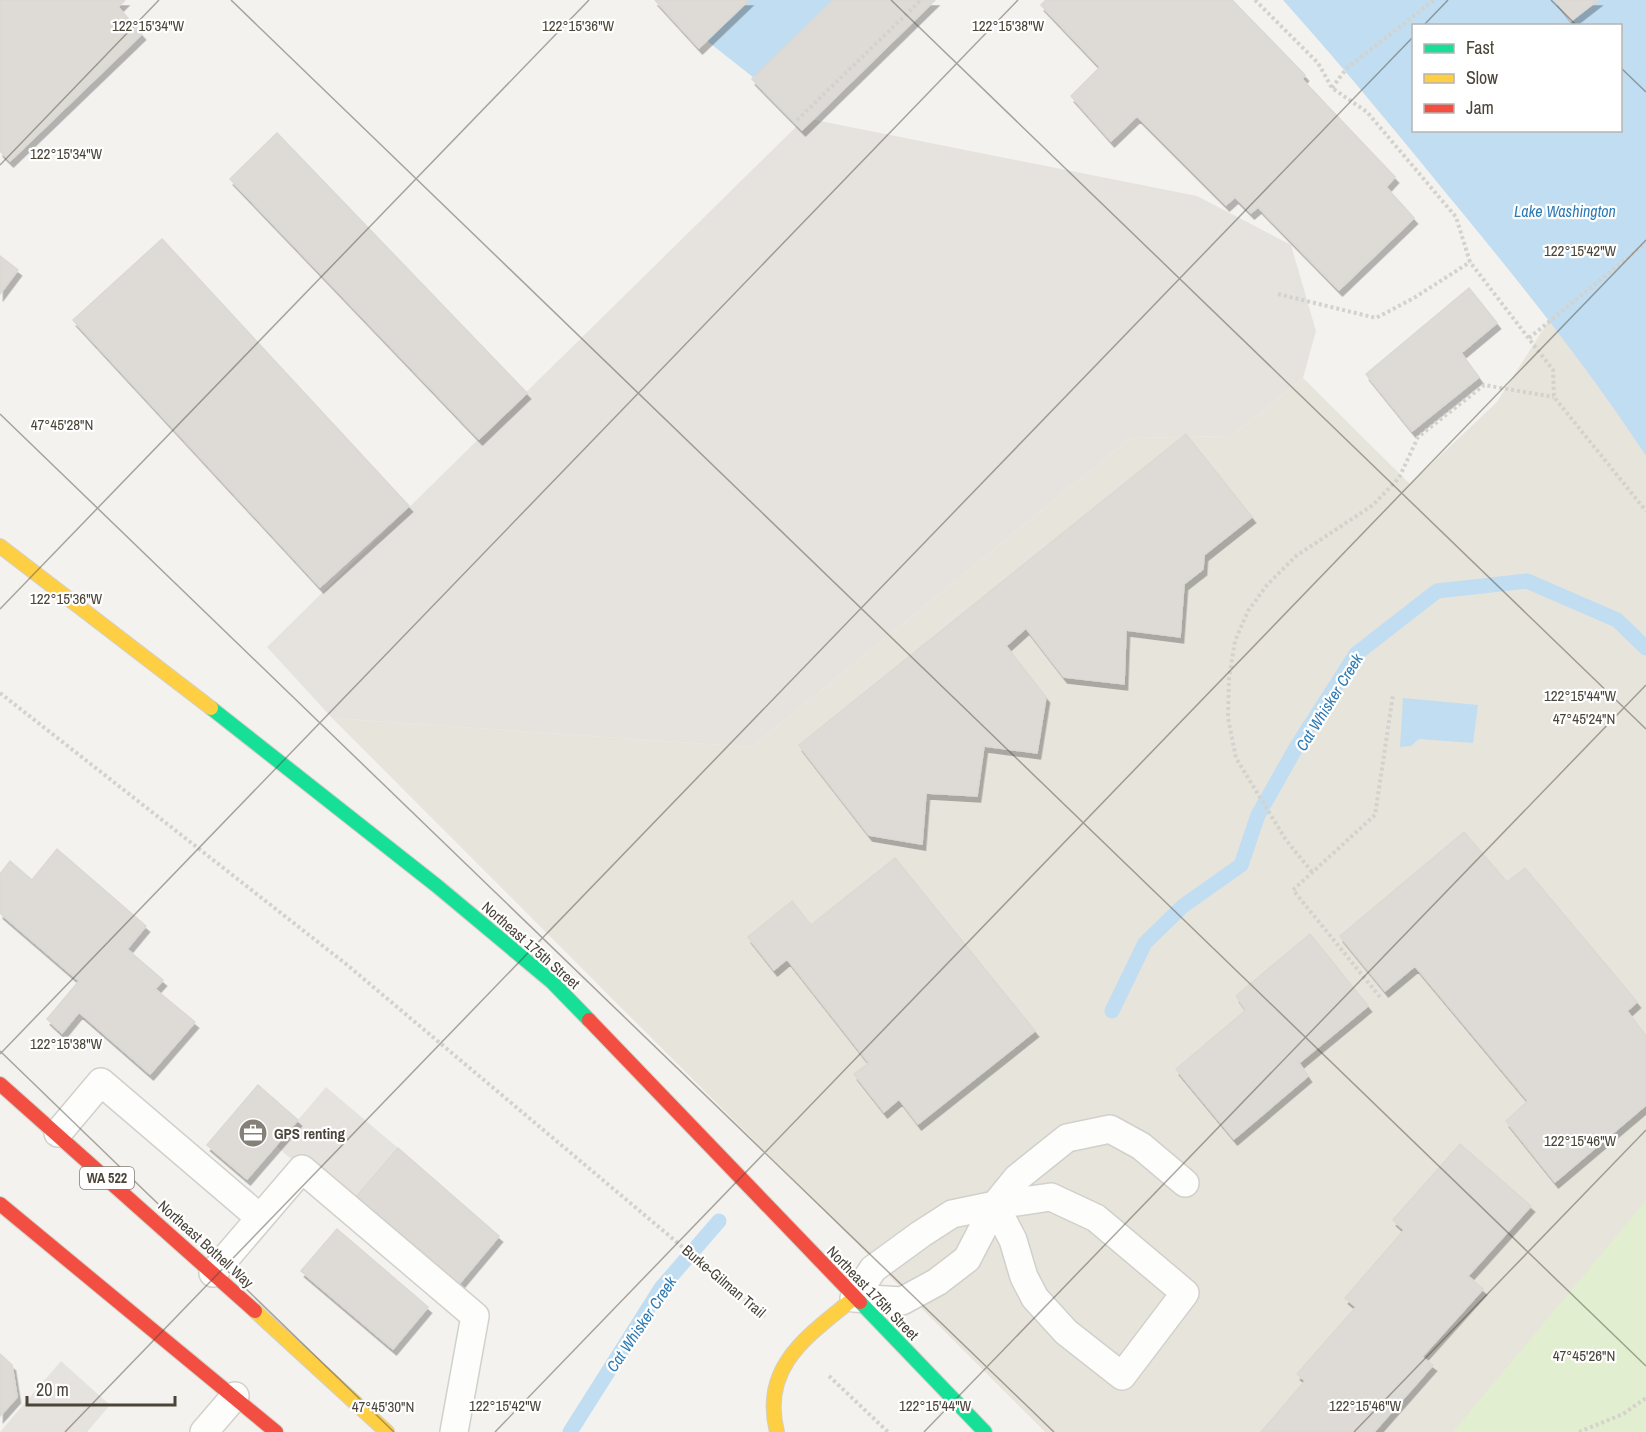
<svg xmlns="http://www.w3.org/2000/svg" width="1646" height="1432" font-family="'Archivo Narrow',sans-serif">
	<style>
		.residential { fill: #e7e4dc }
		.green { fill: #e1eecf }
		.parking { fill: #e6e3df }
		.water { fill: #c0ddf1; fill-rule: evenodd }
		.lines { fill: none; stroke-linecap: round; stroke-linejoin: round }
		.stream { stroke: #c0ddf1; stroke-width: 15 }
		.building { fill: #dedbd6; stroke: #dcd9d4; stroke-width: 1.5; filter: url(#shadow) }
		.lane-casing { stroke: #d2d0cb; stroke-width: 30 }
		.fast-casing { stroke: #d3cfc5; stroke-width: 16 }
		.slow-casing { stroke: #d3cfc5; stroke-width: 16 }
		.jam-casing { stroke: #d3cfc5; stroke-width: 16 }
		.path { stroke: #d3d2cc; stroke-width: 4; stroke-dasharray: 3 3; stroke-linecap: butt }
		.lane { stroke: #fdfdfc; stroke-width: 27 }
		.fast { stroke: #16e098; stroke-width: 14 }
		.slow { stroke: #ffcf43; stroke-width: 14 }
		.jam { stroke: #f24e42; stroke-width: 14 }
		.ticks { fill: none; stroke: #4b4439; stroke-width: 1.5; stroke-opacity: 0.45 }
		.labels { text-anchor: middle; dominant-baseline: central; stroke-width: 4.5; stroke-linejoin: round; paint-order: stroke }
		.shield { fill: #fff; stroke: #817c74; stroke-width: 1.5 }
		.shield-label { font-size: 14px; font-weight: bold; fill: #4b4439 }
		.street-label { font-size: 15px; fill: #4b4439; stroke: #fff }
		.poi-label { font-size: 15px; font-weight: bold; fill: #4b4439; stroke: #fff; text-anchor: start }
		.water-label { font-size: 16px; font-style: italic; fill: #2e7ab2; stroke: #fff }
		.ticks-label { font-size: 15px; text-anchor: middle; fill: #4b4439; stroke: #fff; stroke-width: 4.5; stroke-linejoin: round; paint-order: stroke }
	</style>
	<defs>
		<filter id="shadow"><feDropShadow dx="3.5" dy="6" stdDeviation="0" flood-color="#0004"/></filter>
	</defs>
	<rect width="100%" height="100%" fill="#f4f2ee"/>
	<path class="residential" d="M1549,320L1607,396L1646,456V1202L1454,1432H1045L332,718L752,747L1130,438L1231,436L1303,378L1410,484L1497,402Z"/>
	<path class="green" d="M1646,1200V1432H1453L1634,1215Z"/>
	<path class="parking" d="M805,118L1197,196L1291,245L1316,331L1303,378L1231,436L1130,438L752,747L332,718L267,647Z
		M326,1087L398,1148L348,1207L276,1146Z
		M61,1361L110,1405L87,1432H0Z"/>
	<path class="water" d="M655,0H928L805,118Z
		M1283,0H1646V456C1591,372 1529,294 1465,216C1405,143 1346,70 1283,0ZM1414,26H1620V130H1414Z
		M1403,698L1478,705L1473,743L1419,739L1411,746L1400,747Z"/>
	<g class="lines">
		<path class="stream" d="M1112,1011L1145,943L1183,906L1241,865L1258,815L1297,746L1356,654L1437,591L1527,581L1617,620L1646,648
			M570,1432L661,1288L719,1221"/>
	</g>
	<path class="building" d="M0,0H125L118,7L142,34L10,161L0,151Z
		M655,0H749L699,48Z
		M833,0H935L802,130L752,79Z
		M1046,0H1232L1305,75L1302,79L1395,177L1386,187L1414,218L1339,290L1258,207L1251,213L1235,197L1226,205L1137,116L1111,141L1071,96L1100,67L1041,5Z
		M1555,0H1598L1571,21Z
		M277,133L527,393L479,439L230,179Z
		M162,239L409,506L320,587L73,320Z
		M0,256L18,270L0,294Z
		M1469,288L1497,323L1461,353L1479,377L1412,431L1366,374Z
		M1186,434L1252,517L1204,555L1203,569L1184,584L1180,637L1126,630L1124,684L1064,677L1026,628L1006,646L1046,697L1037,753L984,746L977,796L926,793L922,844L869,835L799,745Z
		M1464,832L1507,882L1525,868L1637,1002L1627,1011L1646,1036V1105L1555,1182L1506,1121L1528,1101L1415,966L1385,991L1340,936Z
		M57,849L146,926L127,949L163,980L155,989L195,1022L150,1074L79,1012L62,1033L47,1019L79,981L0,913V874L10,861L32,880Z
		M895,858L1035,1031L918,1124L899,1099L884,1112L854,1074L869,1063L787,959L774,970L748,937L792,901L811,925Z
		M1310,934L1368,1006L1299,1063L1308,1076L1234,1139L1176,1069L1246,1010L1236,996Z
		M258,1085L298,1120L247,1179L207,1145Z
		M1460,1144L1531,1206L1468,1276L1483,1289L1422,1357L1433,1365L1374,1432H1261L1305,1381L1297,1374L1356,1307L1345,1298L1404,1230L1393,1220Z
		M398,1148L499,1236L459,1284L356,1197Z
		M337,1229L428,1307L393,1349L301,1271Z
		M0,1354L12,1365L17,1397L0,1416Z"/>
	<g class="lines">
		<g class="lane-casing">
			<path id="lane" d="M58,1133L101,1082L260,1218
				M1051,1197L1096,1218L1185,1293L1122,1376L1066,1332L1035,1298L1024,1277L1013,1240L995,1205Z
				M995,1205L967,1259L937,1282L902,1301L854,1298L873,1269L921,1234L952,1214Z
				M995,1205L1017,1178L1067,1138L1110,1129L1141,1146L1185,1183
				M213,1273L302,1169L475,1316L454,1432
				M204,1432L235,1396"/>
		</g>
		<g class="fast-casing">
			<path id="fast" d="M211,708L437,886L552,982L589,1020
				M860,1302L985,1432"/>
		</g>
		<g class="slow-casing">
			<path id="slow" d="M0,546L211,708
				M255,1311L387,1432
				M777,1432C760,1366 809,1335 854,1298"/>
		</g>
		<g class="jam-casing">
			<path id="jam" d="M589,1020L860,1302
				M0,1084L255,1311
				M0,1204L276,1432"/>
		</g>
		<path class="path" d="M1255,0L1318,63L1332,88L1367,112L1456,217L1470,262L1553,370L1554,397L1646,511
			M1332,88L1346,69L1434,0
			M797,120L921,0
			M1278,294L1376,318L1414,298L1470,262
			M1529,338L1646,243
			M0,693L346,964L767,1318
			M1312,872L1286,840L1236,758L1228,718L1229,678L1235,641L1248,611L1267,585L1296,556L1373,505L1399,478L1418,437L1484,385L1554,397
			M1380,997L1293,890L1375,815L1393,695
			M829,1376L888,1432
			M1579,1432L1623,1414L1646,1398"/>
		<use href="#lane" class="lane"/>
		<use href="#fast" class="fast"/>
		<use href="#slow" class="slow"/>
		<use href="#jam" class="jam"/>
	</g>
	<path class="ticks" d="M231,0L1646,1366M891,0L1646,729M1551,0L1577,26M1423,26L1448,0M1620,67L1646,92M0,165L159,0M0,414L1054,1432M0,609L589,0M0,1051L394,1432M0,1054L1018,0M65,1432L1414,36M495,1432L1646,240M924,1432L1646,685M1354,1432L1646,1130"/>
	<defs>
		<g id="office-disc" transform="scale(1.5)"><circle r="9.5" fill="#868178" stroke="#fff"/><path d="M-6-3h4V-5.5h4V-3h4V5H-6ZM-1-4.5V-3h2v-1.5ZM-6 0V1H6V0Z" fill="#fff"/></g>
	</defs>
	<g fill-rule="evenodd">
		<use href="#office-disc" x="253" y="1133"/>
	</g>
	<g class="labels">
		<rect class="shield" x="80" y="1167" width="54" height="22" rx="4.5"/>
		<g class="shield-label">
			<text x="107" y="1178">WA 522</text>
		</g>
		<g class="street-label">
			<text transform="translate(531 945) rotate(41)">Northeast 175th Street</text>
			<text transform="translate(206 1244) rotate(42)">Northeast Bothell Way</text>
			<text transform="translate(724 1281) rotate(40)">Burke-Gilman Trail</text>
			<text transform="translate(873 1293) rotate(46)">Northeast 175th Street</text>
		</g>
		<g class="poi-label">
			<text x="274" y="1133">GPS renting</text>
		</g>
		<g class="water-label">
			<text x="1565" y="211">Lake Washington</text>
			<text transform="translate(1329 702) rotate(-58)">Cat Whisker Creek</text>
			<text transform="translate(641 1324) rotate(-56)">Cat Whisker Creek</text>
		</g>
	</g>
	<g class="ticks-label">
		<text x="148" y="31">122°15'34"W</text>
		<text x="578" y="31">122°15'36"W</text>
		<text x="1008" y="31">122°15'38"W</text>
		<text x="66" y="159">122°15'34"W</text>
		<text x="1580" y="256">122°15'42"W</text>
		<text x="62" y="430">47°45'28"N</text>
		<text x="66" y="604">122°15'36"W</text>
		<text x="1580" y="701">122°15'44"W</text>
		<text x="1584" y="724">47°45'24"N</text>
		<text x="66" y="1049">122°15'38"W</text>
		<text x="1580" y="1146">122°15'46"W</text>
		<text x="1584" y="1361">47°45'26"N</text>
		<text x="505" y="1411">122°15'42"W</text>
		<text x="935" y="1411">122°15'44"W</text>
		<text x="1365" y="1411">122°15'46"W</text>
		<text x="383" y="1412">47°45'30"N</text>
	</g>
	<rect x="1412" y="24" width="210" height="108" fill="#ffffff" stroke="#b7b4b0" stroke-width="1.5"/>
	<rect x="1424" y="44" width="30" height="9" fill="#16e098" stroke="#b7b4b0" stroke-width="1.5"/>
	<text x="1466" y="54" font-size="18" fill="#4b4439">Fast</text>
	<rect x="1424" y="74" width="30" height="9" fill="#ffcf43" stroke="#b7b4b0" stroke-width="1.5"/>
	<text x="1466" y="84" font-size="18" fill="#4b4439">Slow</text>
	<rect x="1424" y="104" width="30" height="9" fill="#f24e42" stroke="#b7b4b0" stroke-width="1.5"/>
	<text x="1466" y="114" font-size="18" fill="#4b4439">Jam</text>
	<path d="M27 1396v9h148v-9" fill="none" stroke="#4b4439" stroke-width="3"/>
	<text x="36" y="1396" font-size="18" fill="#4b4439" stroke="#ffffff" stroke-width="4.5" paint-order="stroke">20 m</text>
</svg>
